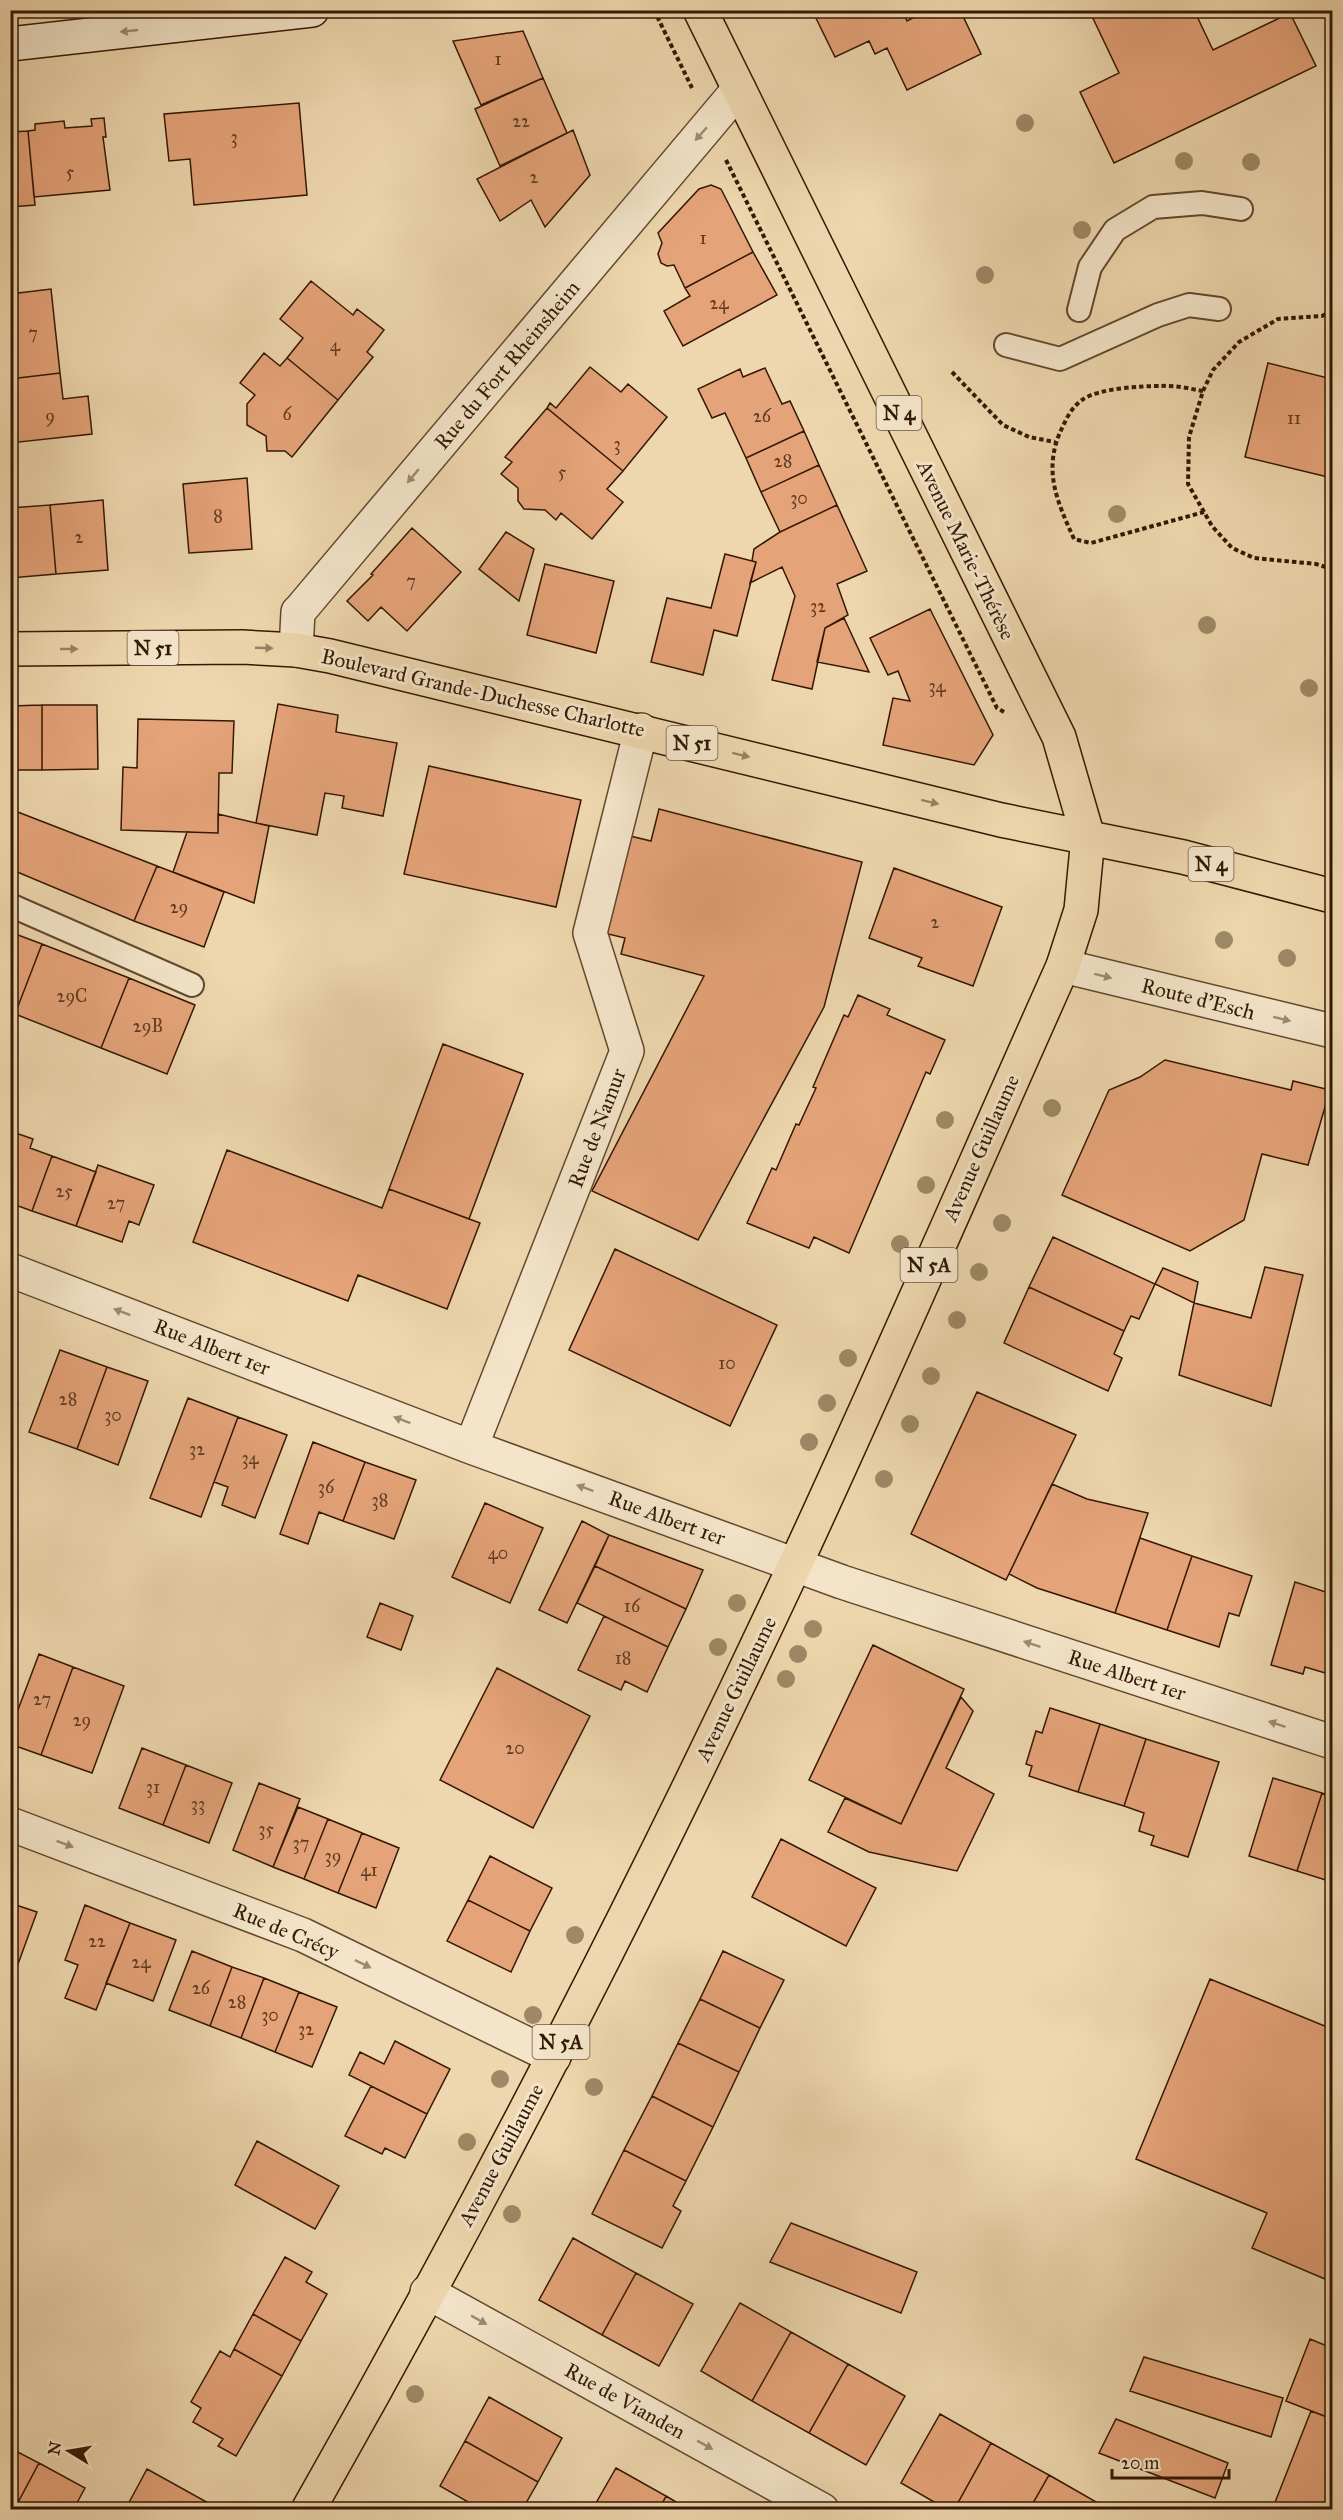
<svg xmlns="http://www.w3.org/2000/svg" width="1343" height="2520" font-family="'IM FELL Great Primer',serif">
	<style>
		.building { fill: #e5a379; stroke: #341804; stroke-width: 1.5 }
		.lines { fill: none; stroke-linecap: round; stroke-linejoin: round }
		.lane-casing { stroke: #62482e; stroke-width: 26 }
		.street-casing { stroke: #62482e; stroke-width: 36 }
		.secondary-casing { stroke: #341804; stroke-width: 36 }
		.primary-casing { stroke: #341804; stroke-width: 36 }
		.path { stroke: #341804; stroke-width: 4; stroke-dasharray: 4.5 3; stroke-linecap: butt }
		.lane { stroke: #f4e5ca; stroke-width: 22 }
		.street { stroke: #f4e5ca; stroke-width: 33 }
		.secondary { stroke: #f4e5ca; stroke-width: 33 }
		.primary { stroke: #eed7ae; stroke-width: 33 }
		.tree { fill: #9e8966 }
		.oneway { fill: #9e8971 }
		.oneway2 { fill: #9a8162 }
		.labels { text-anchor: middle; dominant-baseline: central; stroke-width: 6; stroke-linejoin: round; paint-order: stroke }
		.number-label { font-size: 18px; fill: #603b21 }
		.shield { fill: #f4e5ca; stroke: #6e563f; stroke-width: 1.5 }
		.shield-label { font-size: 20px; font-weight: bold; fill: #341804 }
		.street-label { font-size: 21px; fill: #341804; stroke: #f4e5ca }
	</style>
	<rect width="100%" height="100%" fill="#eed7ae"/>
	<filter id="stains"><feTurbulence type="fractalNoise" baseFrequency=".00333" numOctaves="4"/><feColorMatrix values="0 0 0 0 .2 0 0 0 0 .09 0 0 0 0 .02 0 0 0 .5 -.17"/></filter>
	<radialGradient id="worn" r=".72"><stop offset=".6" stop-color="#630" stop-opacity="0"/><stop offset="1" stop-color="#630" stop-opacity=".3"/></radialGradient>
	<path class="building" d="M812,10H902L907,21L928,10H960L981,54L907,90L887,48L875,54L869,41L835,57Z
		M1089,10H1194L1213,50L1290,13L1316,66L1114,163L1080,92L1119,73Z
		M523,31L543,78L481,105L453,41Z
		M543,78L567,133L500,166L475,109Z
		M299,103L307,195L194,205L190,159L169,161L164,114Z
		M104,118L106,137H103L110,190L34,197L28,131L35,130V124L64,121L65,128L92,126L91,119Z
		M573,130L590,175L545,227L531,200L500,221L477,179Z
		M28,131L35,205L10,207V132Z
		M711,185L721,189L753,252L685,288L674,265L667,266L661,263L658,254L662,243L658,233L699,189Z
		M753,252L777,295L683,346L664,311L690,296L685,288Z
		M311,281L353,315L357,309L384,330L367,352L373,357L338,400L287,358L303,338L280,319Z
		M51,289L60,373L10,379V294Z
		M264,353L280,366L287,358L338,400L292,457L285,451H267L266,436L247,425V404L255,395L240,383Z
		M1268,363L1332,379V478L1245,457Z
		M590,367L621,392L628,384L667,417L623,471L547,408L550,403L556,408Z
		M765,368L782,404L790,401L804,431L746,458L725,413L712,418L698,389L740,369L743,377Z
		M60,373L63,399L88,396L92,434L10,443V379Z
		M547,408L623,471L607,489L623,502L592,539L561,513L556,520L545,510L524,509L518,501V488L501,474L512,462L505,457Z
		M804,431L819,465L761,492L746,458Z
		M819,465L837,505L780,532L761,492Z
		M247,478L252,549L189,553L183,484Z
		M103,500L108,570L56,574L50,505Z
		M50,505L56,574L10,578V508Z
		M837,505L867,571L837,584L848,615L825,628L812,689L772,680L795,596L782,567L750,583L756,562L752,561L754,549L780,532Z
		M412,528L461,572L407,631L381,607L368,621L347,601L373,575L371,574Z
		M506,532L534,549L519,601L479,569Z
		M725,554L756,562L737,636L714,630L703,675L651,662L667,598L711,608Z
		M545,564L614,581L596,653L527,635Z
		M930,609L993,735L974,765L883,745L893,698L910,701L898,671L888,675L870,638Z
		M844,618L869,672L817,662L825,628Z
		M278,704L338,715L336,732L397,743L383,816L342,808L344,796L325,793L317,835L256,823Z
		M42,705H97L98,769L42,770Z
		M42,705V770H10V706Z
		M138,719L234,721L232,773H219L218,833L121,830L123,767L137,768Z
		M429,766L581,800L556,907L404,874Z
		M10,809L157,866L134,921L10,869Z
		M659,809L862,862L824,1007L698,1240L592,1191L704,976L621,954L625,938L604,933L630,836L651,841Z
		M218,814L269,826L254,903L173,872L187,832L218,833Z
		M157,866L224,892L204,947L134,921Z
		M894,868L1002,907L973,986L918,966L922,958L869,938Z
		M10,932L42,944L15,1014L10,1012Z
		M42,944L129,978L101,1048L15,1014Z
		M129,978L195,1005L167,1074L101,1048Z
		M858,995L890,1009L887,1015L945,1040L930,1074L926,1072L849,1253L814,1237L809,1248L747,1223L772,1168L776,1170L796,1124L799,1125L816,1088L813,1087L844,1015L848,1017Z
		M443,1044L523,1074L469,1219L389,1189Z
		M1165,1060L1291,1090L1293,1081L1330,1090L1308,1165L1262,1154L1244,1220L1190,1251L1062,1195L1109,1090L1140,1077Z
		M10,1131L33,1139L30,1148L52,1156L32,1211L10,1203Z
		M227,1150L382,1208L389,1189L480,1223L447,1309L358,1275L348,1301L193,1242Z
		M52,1156L96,1172L76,1226L32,1211Z
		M98,1165L154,1185L139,1225L129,1221L122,1242L76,1226Z
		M1053,1237L1155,1284L1139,1319L1131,1316L1124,1331L1029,1287Z
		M615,1249L777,1325L730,1426L569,1350Z
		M1265,1267L1303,1275L1271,1406L1179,1375L1194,1303L1251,1318Z
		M1163,1268L1198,1282L1194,1303L1155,1284Z
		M1029,1287L1124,1331L1114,1354L1122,1358L1108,1391L1004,1343Z
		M60,1350L107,1367L77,1449L29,1432Z
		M107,1367L148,1381L118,1465L77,1449Z
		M977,1392L1076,1435L1006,1580L911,1534Z
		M188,1398L238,1417L201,1517L150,1498Z
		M10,1401L18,1403L10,1423Z
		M238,1417L287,1435L255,1518L222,1505L228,1487L214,1482Z
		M313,1442L365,1462L343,1521L319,1512L308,1544L280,1534Z
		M365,1462L416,1480L394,1539L343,1521Z
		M1052,1484L1087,1499L1148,1513L1115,1613L1037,1588L1009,1574Z
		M485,1503L543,1528L510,1603L452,1577Z
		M582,1521L609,1535L567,1623L539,1610Z
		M609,1535L703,1570L686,1609L595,1566Z
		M1140,1538L1192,1556L1167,1630L1115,1613Z
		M1192,1556L1252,1576L1239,1616L1229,1613L1219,1647L1167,1630Z
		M595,1566L686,1609L668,1647L577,1603Z
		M1295,1582L1332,1594V1675L1305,1667L1303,1674L1271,1665Z
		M380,1603L413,1616L401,1650L367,1637Z
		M604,1616L668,1647L647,1692L625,1681L621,1690L578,1670Z
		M873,1645L964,1689L901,1824L809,1780Z
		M39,1654L73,1667L41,1755L10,1744V1731Z
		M73,1667L124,1686L92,1773L41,1755Z
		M497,1668L590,1716L533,1828L440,1780Z
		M961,1697L973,1711L946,1768L994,1794L957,1871L869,1852L828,1832L845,1798L901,1824Z
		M1050,1708L1100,1724L1078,1792L1029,1776L1032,1766L1026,1764L1036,1731L1042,1733Z
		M1100,1724L1146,1739L1124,1806L1078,1792Z
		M1146,1739L1219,1762L1188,1857L1151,1845L1154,1836L1139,1831L1144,1813L1124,1806Z
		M142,1748L186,1765L163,1825L119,1808Z
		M186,1765L232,1783L209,1843L163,1825Z
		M1273,1778L1322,1793L1297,1871L1249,1856Z
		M259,1783L300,1799L273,1867L233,1850Z
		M1322,1793L1332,1797V1882L1297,1871Z
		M298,1807L328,1819L304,1879L273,1867Z
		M328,1819L362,1833L338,1893L304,1879Z
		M362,1833L399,1848L376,1908L338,1893Z
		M781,1839L876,1888L846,1946L752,1897Z
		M490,1856L552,1888L530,1931L468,1900Z
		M468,1900L530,1931L511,1972L447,1941Z
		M10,1903L37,1912L10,1986Z
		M85,1905L130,1923L96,2010L65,1998L78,1965L65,1960Z
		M130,1923L176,1940L153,2001L106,1983Z
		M192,1951L232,1967L210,2026L169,2010Z
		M723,1951L784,1980L760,2028L700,1999Z
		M232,1967L264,1978L241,2038L210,2026Z
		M264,1978L299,1992L275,2052L241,2038Z
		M1210,1979L1332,2029V2282L1252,2248L1267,2213L1136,2159Z
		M299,1992L337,2007L312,2067L275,2052Z
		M700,1999L760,2028L739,2072L678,2043Z
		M395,2041L450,2069L427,2114L349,2075L360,2052L384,2064Z
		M678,2043L739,2072L713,2127L652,2096Z
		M371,2086L427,2114L405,2158L385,2148L382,2154L345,2136Z
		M652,2096L713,2127L686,2181L624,2150Z
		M257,2141L339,2186L315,2229L235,2185Z
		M624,2150L686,2181L673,2206L681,2211L662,2248L592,2214Z
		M791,2223L917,2272L901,2313L770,2262Z
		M573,2238L636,2273L602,2335L539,2300Z
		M285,2257L312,2272L306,2282L327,2294L301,2341L253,2314Z
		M636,2273L693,2304L659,2366L602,2335Z
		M740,2303L791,2332L752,2401L701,2371Z
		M253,2314L301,2341L282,2376L234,2349Z
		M791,2332L848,2364L809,2433L752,2401Z
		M1310,2339L1332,2348V2419L1286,2401Z
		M234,2349L282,2376L236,2456L218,2446L223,2439L193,2422L201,2408L191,2402L220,2351L230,2357Z
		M1144,2357L1283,2398L1271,2437L1130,2391Z
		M848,2364L905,2396L866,2465L809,2433Z
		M489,2397L562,2438L538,2482L465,2441Z
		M1311,2411L1332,2419V2510H1272Z
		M940,2414L991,2443L954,2510H948L901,2483Z
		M1116,2419L1228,2463L1215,2498L1099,2453Z
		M465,2441L538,2482L522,2510H482L440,2486Z
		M991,2443L1049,2475L1029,2510H954Z
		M10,2448L39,2463L14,2510H10Z
		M39,2463L85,2488L73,2510H14Z
		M616,2468L666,2496L659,2510H592Z
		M147,2469L212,2505L209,2510H125Z
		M1049,2475L1105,2507L1104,2510H1029Z
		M666,2496L686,2508L690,2510H659Z"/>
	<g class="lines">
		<g class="lane-casing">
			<path id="lane" d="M1079,310L1090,267L1115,230L1153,207L1202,203L1241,209
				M1006,345L1060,359L1158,315L1189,305L1219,309
				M10,905L192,985"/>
		</g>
		<g class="street-casing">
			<path id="street" d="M296,650L298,612L301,609L739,89
				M1063,966L1332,1031
				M10,1270L471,1447L842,1582L1332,1742
				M471,1447L627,1051L590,933L641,730
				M10,1824L303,1935L554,2057
				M427,2292L822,2510"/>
		</g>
		<g class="secondary-casing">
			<path id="secondary" d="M10,44L312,10"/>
		</g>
		<g class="primary-casing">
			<path id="primary" d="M10,649L242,647L296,650L330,656L1001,820L1183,857L1332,896
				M308,2510C483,2202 645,1886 795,1565C887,1367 974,1165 1063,966L1081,910L1088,837L1059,737L700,10"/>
		</g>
		<path class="path" d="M654,10L692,88
			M726,160L997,708L1004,712
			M1332,311L1322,316L1278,319L1239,342L1213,370L1203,391L1189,437L1188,484L1212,526L1232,548L1254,558L1316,564L1332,569
			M952,372L1003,425L1029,437L1055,442
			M1203,391C1190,389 1176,385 1162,386C1142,386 1098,388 1082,400C1073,406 1067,417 1063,426C1042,468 1056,499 1074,539L1091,543L1204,512"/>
		<use href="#lane" class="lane"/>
		<use href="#street" class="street"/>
		<use href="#secondary" class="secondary"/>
		<use href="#primary" class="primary"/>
	</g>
	<g class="tree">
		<circle cx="1025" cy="123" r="9"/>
		<circle cx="1184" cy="161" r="9"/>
		<circle cx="1251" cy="162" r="9"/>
		<circle cx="1082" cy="230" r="9"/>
		<circle cx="985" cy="275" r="9"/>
		<circle cx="1117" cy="514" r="9"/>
		<circle cx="1207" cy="625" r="9"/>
		<circle cx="1309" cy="688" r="9"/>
		<circle cx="1224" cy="940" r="9"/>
		<circle cx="1287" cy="958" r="9"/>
		<circle cx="1052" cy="1108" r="9"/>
		<circle cx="945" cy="1120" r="9"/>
		<circle cx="926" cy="1185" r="9"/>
		<circle cx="1002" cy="1223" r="9"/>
		<circle cx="900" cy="1244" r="9"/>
		<circle cx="979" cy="1272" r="9"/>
		<circle cx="957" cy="1320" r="9"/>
		<circle cx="848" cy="1358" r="9"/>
		<circle cx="931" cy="1376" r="9"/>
		<circle cx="827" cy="1403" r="9"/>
		<circle cx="910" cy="1424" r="9"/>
		<circle cx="809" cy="1442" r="9"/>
		<circle cx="884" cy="1479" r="9"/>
		<circle cx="737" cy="1603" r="9"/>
		<circle cx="813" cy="1629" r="9"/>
		<circle cx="718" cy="1647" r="9"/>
		<circle cx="798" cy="1654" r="9"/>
		<circle cx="786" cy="1679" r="9"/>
		<circle cx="575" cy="1935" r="9"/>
		<circle cx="533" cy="2015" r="9"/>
		<circle cx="500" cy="2079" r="9"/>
		<circle cx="594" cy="2087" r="9"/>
		<circle cx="467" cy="2142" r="9"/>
		<circle cx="512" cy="2214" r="9"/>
		<circle cx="415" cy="2394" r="9"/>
	</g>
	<defs><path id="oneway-solid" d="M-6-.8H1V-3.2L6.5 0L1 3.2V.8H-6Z" transform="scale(1.5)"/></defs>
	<g class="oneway">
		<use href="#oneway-solid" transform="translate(129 31) rotate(174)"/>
		<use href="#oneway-solid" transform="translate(701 134) rotate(131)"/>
		<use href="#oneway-solid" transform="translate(413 476) rotate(130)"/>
		<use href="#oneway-solid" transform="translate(1103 976) rotate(14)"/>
		<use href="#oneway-solid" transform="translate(1282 1019) rotate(14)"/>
		<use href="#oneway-solid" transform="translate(122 1312) rotate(-159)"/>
		<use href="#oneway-solid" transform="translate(402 1420) rotate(-159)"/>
		<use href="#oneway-solid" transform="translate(585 1488) rotate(-160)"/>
		<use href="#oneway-solid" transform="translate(1032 1644) rotate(-162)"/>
		<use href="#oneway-solid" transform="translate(1277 1724) rotate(-162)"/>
		<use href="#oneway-solid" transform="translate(65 1844) rotate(21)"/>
		<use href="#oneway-solid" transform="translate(363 1964) rotate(26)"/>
		<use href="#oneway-solid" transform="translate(479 2320) rotate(29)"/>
		<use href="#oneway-solid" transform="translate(705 2445) rotate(29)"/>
	</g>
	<g class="oneway2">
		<use href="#oneway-solid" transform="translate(264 648) rotate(2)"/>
		<use href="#oneway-solid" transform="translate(69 649)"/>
		<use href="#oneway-solid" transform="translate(741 755) rotate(14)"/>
		<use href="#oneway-solid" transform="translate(930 802) rotate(14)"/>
	</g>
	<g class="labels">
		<g class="number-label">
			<text x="498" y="59">1</text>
			<text x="521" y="121">22</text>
			<text x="234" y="137">3</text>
			<text x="70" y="172">5</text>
			<text x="534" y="177">2</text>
			<text x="703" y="238">1</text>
			<text x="719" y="303">24</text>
			<text x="33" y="333">7</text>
			<text x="335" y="345">4</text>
			<text x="287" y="414">6</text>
			<text x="50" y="416">9</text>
			<text x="762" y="416">26</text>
			<text x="1294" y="418">11</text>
			<text x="617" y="444">3</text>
			<text x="783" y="461">28</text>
			<text x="562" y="472">5</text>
			<text x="799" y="498">30</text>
			<text x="218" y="516">8</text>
			<text x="79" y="537">2</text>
			<text x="411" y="581">7</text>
			<text x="818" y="606">32</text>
			<text x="937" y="686">34</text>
			<text x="179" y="907">29</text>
			<text x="935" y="922">2</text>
			<text x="72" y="996">29C</text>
			<text x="148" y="1026">29B</text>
			<text x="64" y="1191">25</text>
			<text x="116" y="1203">27</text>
			<text x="727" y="1363">10</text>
			<text x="68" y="1399">28</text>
			<text x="113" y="1415">30</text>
			<text x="197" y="1449">32</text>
			<text x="250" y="1458">34</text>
			<text x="326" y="1487">36</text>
			<text x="380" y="1500">38</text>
			<text x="498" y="1553">40</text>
			<text x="632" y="1606">16</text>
			<text x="623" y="1658">18</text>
			<text x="42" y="1699">27</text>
			<text x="82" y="1720">29</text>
			<text x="515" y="1748">20</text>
			<text x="153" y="1787">31</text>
			<text x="198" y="1804">33</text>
			<text x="266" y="1829">35</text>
			<text x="301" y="1843">37</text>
			<text x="333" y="1856">39</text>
			<text x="369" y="1870">41</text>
			<text x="97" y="1941">22</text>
			<text x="141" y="1962">24</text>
			<text x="201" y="1988">26</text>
			<text x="237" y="2002">28</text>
			<text x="270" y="2015">30</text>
			<text x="306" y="2029">32</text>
		</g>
		<g class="shield">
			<rect x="876.5" y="396" width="45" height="34" rx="4.5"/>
			<rect x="127.5" y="631" width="51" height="34" rx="4.5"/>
			<rect x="666.5" y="726" width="51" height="34" rx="4.5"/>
			<rect x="1188.5" y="847" width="45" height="34" rx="4.5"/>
			<rect x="900.5" y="1248" width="57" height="34" rx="4.5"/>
			<rect x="532.5" y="2025" width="57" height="34" rx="4.5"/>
		</g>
		<g class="shield-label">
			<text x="899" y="413">N 4</text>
			<text x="153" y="648">N 51</text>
			<text x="692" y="743">N 51</text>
			<text x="1211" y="864">N 4</text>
			<text x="929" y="1265">N 5A</text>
			<text x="561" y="2042">N 5A</text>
		</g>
		<g class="street-label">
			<text transform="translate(507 365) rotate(-50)">Rue du Fort Rheinsheim</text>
			<text transform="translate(966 550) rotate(64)">Avenue Marie-Thérèse</text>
			<text transform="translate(483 693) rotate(13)">Boulevard Grande-Duchesse Charlotte</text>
			<text transform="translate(1198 999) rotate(14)">Route d'Esch</text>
			<text transform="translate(597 1128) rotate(-69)">Rue de Namur</text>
			<text transform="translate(981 1148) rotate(-66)">Avenue Guillaume</text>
			<text transform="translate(212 1347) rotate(21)">Rue Albert 1er</text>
			<text transform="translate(667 1518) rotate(20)">Rue Albert 1er</text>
			<text transform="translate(1127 1675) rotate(18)">Rue Albert 1er</text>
			<text transform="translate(736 1689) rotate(-64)">Avenue Guillaume</text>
			<text transform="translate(286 1931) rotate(23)">Rue de Crécy</text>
			<text transform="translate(501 2155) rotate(-62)">Avenue Guillaume</text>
			<text transform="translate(625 2401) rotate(29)">Rue de Vianden</text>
		</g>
	</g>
	<rect width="1343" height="2520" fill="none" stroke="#eed7ae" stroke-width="36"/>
	<rect x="12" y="12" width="1319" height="2496" fill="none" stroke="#341804" stroke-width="3"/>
	<rect x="18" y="18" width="1307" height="2484" fill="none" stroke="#341804" stroke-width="1.5"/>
	<g transform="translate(69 2451) rotate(281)" stroke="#f4e5ca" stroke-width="4.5" paint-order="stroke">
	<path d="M0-4.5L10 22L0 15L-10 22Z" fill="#341804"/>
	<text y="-9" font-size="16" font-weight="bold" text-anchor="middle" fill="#341804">N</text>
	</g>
	<path d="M1112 2469v9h117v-9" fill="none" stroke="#341804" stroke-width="3"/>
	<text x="1121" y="2469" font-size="18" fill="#341804" stroke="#f4e5ca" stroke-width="4.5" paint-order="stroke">20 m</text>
	<rect width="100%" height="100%" filter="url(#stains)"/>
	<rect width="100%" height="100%" fill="url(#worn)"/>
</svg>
